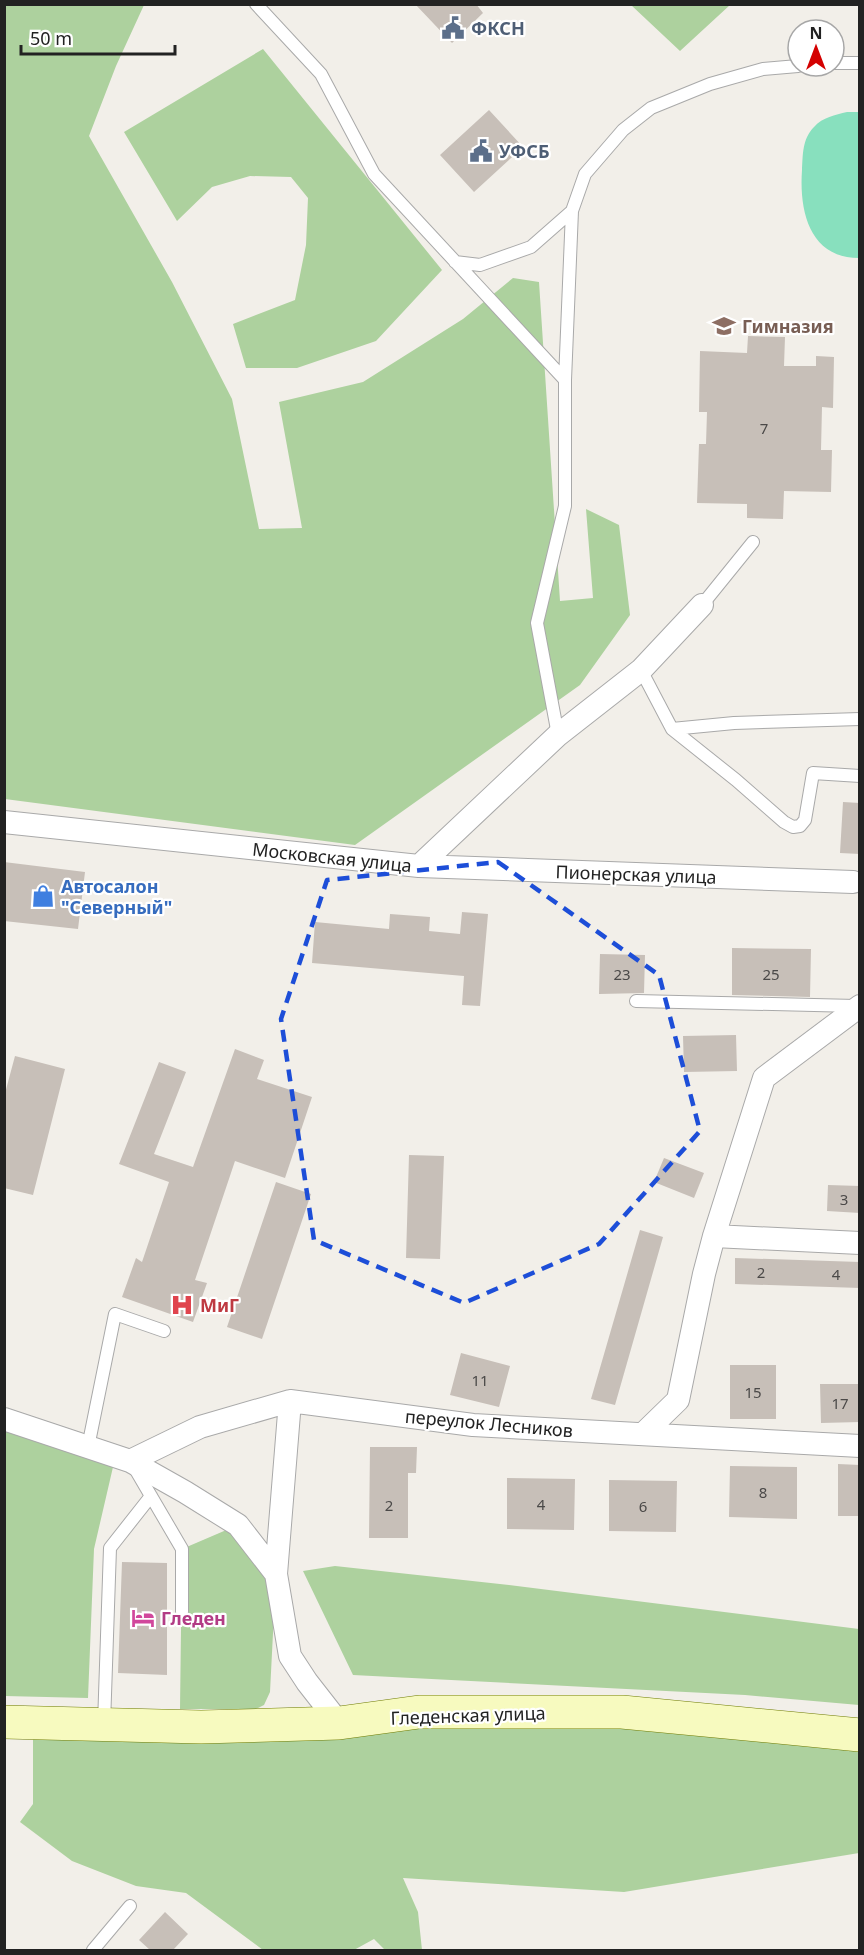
<svg xmlns="http://www.w3.org/2000/svg" width="864" height="1955" font-family="'Noto Sans',sans-serif">
	<style>
		.forest { fill: #add19e }
		.pitch { fill: #88e0be }
		.building { fill: #c7bfb8 }
		.lines { fill: none; stroke-linecap: round; stroke-linejoin: round }
		.lane-casing { stroke: #a9a9a9; stroke-width: 14 }
		.street-casing { stroke: #a9a9a9; stroke-width: 24 }
		.secondary-casing { stroke: #707d05; stroke-width: 34 }
		.lane { stroke: #fff; stroke-width: 12 }
		.street { stroke: #fff; stroke-width: 22 }
		.secondary { stroke: #f7fabf; stroke-width: 33 }
		.marked { fill: none; stroke: #1d4ed8; stroke-width: 4.5; stroke-dasharray: 12 8; stroke-linejoin: round }
		.labels { text-anchor: middle; dominant-baseline: central; stroke-width: 4.5; stroke-linejoin: round; paint-order: stroke }
		.number-label { font-size: 15px; fill: #4b4948 }
		.service-label { font-size: 18px; font-weight: bold; fill: #4e5e75; stroke: #fff; text-anchor: start }
		.education-label { font-size: 18px; font-weight: bold; fill: #785e54; stroke: #fff; text-anchor: start }
		.street-label { font-size: 18px; fill: #222; stroke: #fff }
		.shop-label { font-size: 18px; font-weight: bold; fill: #366cbe; stroke: #fff; text-anchor: start }
		.health-label { font-size: 18px; font-weight: bold; fill: #be3a42; stroke: #fff; text-anchor: start }
		.hotel-label { font-size: 18px; font-weight: bold; fill: #b23c85; stroke: #fff; text-anchor: start }
	</style>
	<rect width="100%" height="100%" fill="#f2efe9"/>
	<path class="forest" d="M5,5H144L116,66L89,136L172,282L232,399L259,529L302,528L279,402L363,382L463,319L513,278L539,282L560,601L593,598L586,509L619,525L630,615L580,685L355,845L5,799Z
		M631,5H730L680,51Z
		M263,49L442,270L376,341L297,368H246L233,324L295,300L306,245L308,198L291,177L250,176L212,187L177,221L124,132Z
		M4,1431L113,1467L94,1549L88,1698L5,1696Z
		M238,1525L276,1574L270,1692L264,1705L256,1709H180L182,1549Z
		M335,1566L509,1585L859,1629V1705L745,1695L353,1675L303,1571Z
		M390,1716L859,1735V1853L624,1892L403,1878L418,1912L422,1950H385L374,1939L354,1950H263L186,1893L136,1886L72,1861L20,1822L33,1804V1725Z"/>
	<path class="pitch" d="M847,112H859V258C810,258 799,212 802,170C803,155 802,139 814,127C823,117 835,115 847,112Z"/>
	<path class="building" d="M415,4H476L483,13L452,43Z
		M489,110L523,147L474,192L440,155Z
		M748,336L785,337L784,366H816V356L834,357L833,408L822,407L821,450H832L831,492L784,491L783,519L747,518V504L697,503L699,444H706L707,412H699L700,351L747,353Z
		M843,802L860,803V854L840,853Z
		M4,862L85,872L78,929L4,921Z
		M462,912L488,914L480,1006L462,1005L464,976L312,963L315,922L389,929L390,914L430,917L429,931L460,934Z
		M732,948L811,949L810,997L732,995Z
		M600,954L645,955L644,993L599,994Z
		M736,1035L737,1071L684,1072L683,1036Z
		M235,1049L264,1060L257,1079L312,1097L285,1178L235,1161L195,1280L207,1283L193,1322L122,1297L136,1258L142,1262L169,1182L119,1164L159,1062L186,1072L154,1154L193,1167Z
		M15,1056L65,1069L33,1195L4,1188V1097Z
		M409,1155L444,1156L440,1259L406,1258Z
		M664,1158L704,1173L694,1198L654,1182Z
		M276,1182L311,1194L262,1339L227,1327Z
		M828,1185L860,1186V1213L827,1211Z
		M640,1230L663,1237L615,1405L591,1399Z
		M735,1258L860,1262V1288L735,1284Z
		M461,1353L510,1366L499,1407L450,1395Z
		M730,1365H776V1419H730Z
		M820,1384H860V1422L821,1423Z
		M370,1447H417L416,1473H408V1538H369Z
		M838,1464L860,1465V1516H838Z
		M730,1466L797,1467V1519L729,1517Z
		M507,1478L575,1479L574,1530L507,1529Z
		M609,1480L677,1481L676,1532L609,1531Z
		M122,1562L167,1563V1675L118,1673Z
		M165,1912L188,1934L173,1950H150L139,1940Z"/>
	<g class="lines">
		<g class="lane-casing">
			<path id="lane" d="M256,4L321,74L374,174L565,380V506L537,623L558,735
				M834,63H860
				M455,262L480,265L531,247L572,211
				M565,380L572,211L585,174L623,130L651,108L710,84L763,69L798,66
				M702,605L753,542
				M641,670L672,729L736,780L784,822L793,827L800,826L805,820L813,773L860,776
				M672,729L734,723L860,719
				M636,1001L856,1006
				M88,1447L115,1314L164,1331
				M134,1467L182,1549V1612
				M104,1724L110,1548L151,1496
				M93,1950L130,1906"/>
		</g>
		<g class="street-casing">
			<path id="street" d="M4,822L419,866L558,735L641,670L702,605
				M419,866L853,882
				M714,1236L860,1243
				M4,1419L130,1461L185,1492L238,1525L276,1574L290,1656L307,1682L339,1723
				M644,1433L678,1400L704,1274L714,1236L764,1078L860,1006
				M130,1461L200,1427L290,1401L473,1425L860,1446
				M276,1574L290,1401"/>
		</g>
		<g class="secondary-casing">
			<path id="secondary" d="M4,1722L201,1727L339,1723L419,1712H622L860,1735"/>
		</g>
		<use href="#lane" class="lane"/>
		<use href="#street" class="street"/>
		<use href="#secondary" class="secondary"/>
	</g>
	<path class="marked" d="M498,862L659,975L700,1131L599,1244L464,1303L314,1240L281,1019L327,880Z"/>
	<defs>
		<g id="civic-bare" transform="scale(1.8)"><path d="M-.6-6.5H3V-4.5H.6V-3L4-1V1h2V6H-6V1h2V-1L-.6-3ZM-1.2 2.5V6h2.4V2.5Z" fill="#5c6f8a" stroke="#fff" stroke-width="2.5" paint-order="stroke"/></g>
		<g id="school-bare" transform="scale(1.8)"><path d="M0-5L7-2L0 1L-7-2ZM-4 1L0 2.5L4 1V4Q0 6-4 4Z" fill="#8d6e63" stroke="#fff" stroke-width="2.5" paint-order="stroke"/></g>
		<g id="shop-bare" transform="scale(1.8)"><path d="M-5-2.5h2.3a2.7 3.5 0 0 1 5.4 0H5L5.5 6h-11ZM-1.5-2.5h3a1.5 2.3 0 0 0-3 0Z" fill="#3f7fe0" stroke="#fff" stroke-width="2.5" paint-order="stroke"/></g>
		<g id="hospital-bare" transform="scale(1.8)"><path d="M-5-5h3v3.5h4V-5h3V5h-3V1.5h-4V5h-3Z" fill="#e0444e" stroke="#fff" stroke-width="2.5" paint-order="stroke"/></g>
		<g id="hotel-bare" transform="scale(1.8)"><path d="M-6-4.5h1.5V1H6V5H4.5V3h-9V5H-6ZM-4 0a1.8 1.8 0 1 1 3.6 0ZM.5 0V-2.5h3Q6-2.5 6 0Z" fill="#d1479c" stroke="#fff" stroke-width="2.5" paint-order="stroke"/></g>
	</defs>
	<g fill-rule="evenodd">
		<use href="#civic-bare" x="453" y="28"/>
		<use href="#civic-bare" x="481" y="151"/>
		<use href="#school-bare" x="724" y="326"/>
		<use href="#shop-bare" x="43" y="896"/>
		<use href="#hospital-bare" x="182" y="1305"/>
		<use href="#hotel-bare" x="143" y="1618"/>
	</g>
	<g class="labels">
		<g class="number-label">
			<text x="764" y="428">7</text>
			<text x="622" y="974">23</text>
			<text x="771" y="974">25</text>
			<text x="844" y="1199">3</text>
			<text x="761" y="1272">2</text>
			<text x="836" y="1274">4</text>
			<text x="480" y="1380">11</text>
			<text x="753" y="1392">15</text>
			<text x="840" y="1403">17</text>
			<text x="763" y="1492">8</text>
			<text x="541" y="1504">4</text>
			<text x="389" y="1505">2</text>
			<text x="643" y="1506">6</text>
		</g>
		<g class="service-label">
			<text x="471" y="28">ФКСН</text>
			<text x="499" y="151">УФСБ</text>
		</g>
		<g class="education-label">
			<text x="742" y="326">Гимназия</text>
		</g>
		<g class="street-label">
			<text transform="translate(332 857) rotate(6)">Московская улица</text>
			<text transform="translate(636 874) rotate(2)">Пионерская улица</text>
			<text transform="translate(489 1423) rotate(5)">переулок Лесников</text>
			<text transform="translate(468 1715) rotate(-2)">Гледенская улица</text>
		</g>
		<g class="shop-label">
			<text x="61" y="886">Автосалон<tspan x="61" dy="21">"Северный"</tspan></text>
		</g>
		<g class="health-label">
			<text x="200" y="1305">МиГ</text>
		</g>
		<g class="hotel-label">
			<text x="161" y="1618">Гледен</text>
		</g>
	</g>
	<rect width="864" height="1955" fill="none" stroke="#222222" stroke-width="12"/>
	<g transform="translate(816 48)"><circle r="28" fill="#ffffff" stroke="#a7a7a7" stroke-width="1.5"/>
	<path d="M0-4.5L10 22L0 15L-10 22Z" fill="#d40000"/>
	<text y="-9" font-size="16" font-weight="bold" text-anchor="middle" fill="#222222">N</text>
	</g>
	<path d="M21 45v9h154v-9" fill="none" stroke="#222222" stroke-width="3"/>
	<text x="30" y="45" font-size="18" fill="#222222" stroke="#ffffff" stroke-width="4.5" paint-order="stroke">50 m</text>
</svg>
